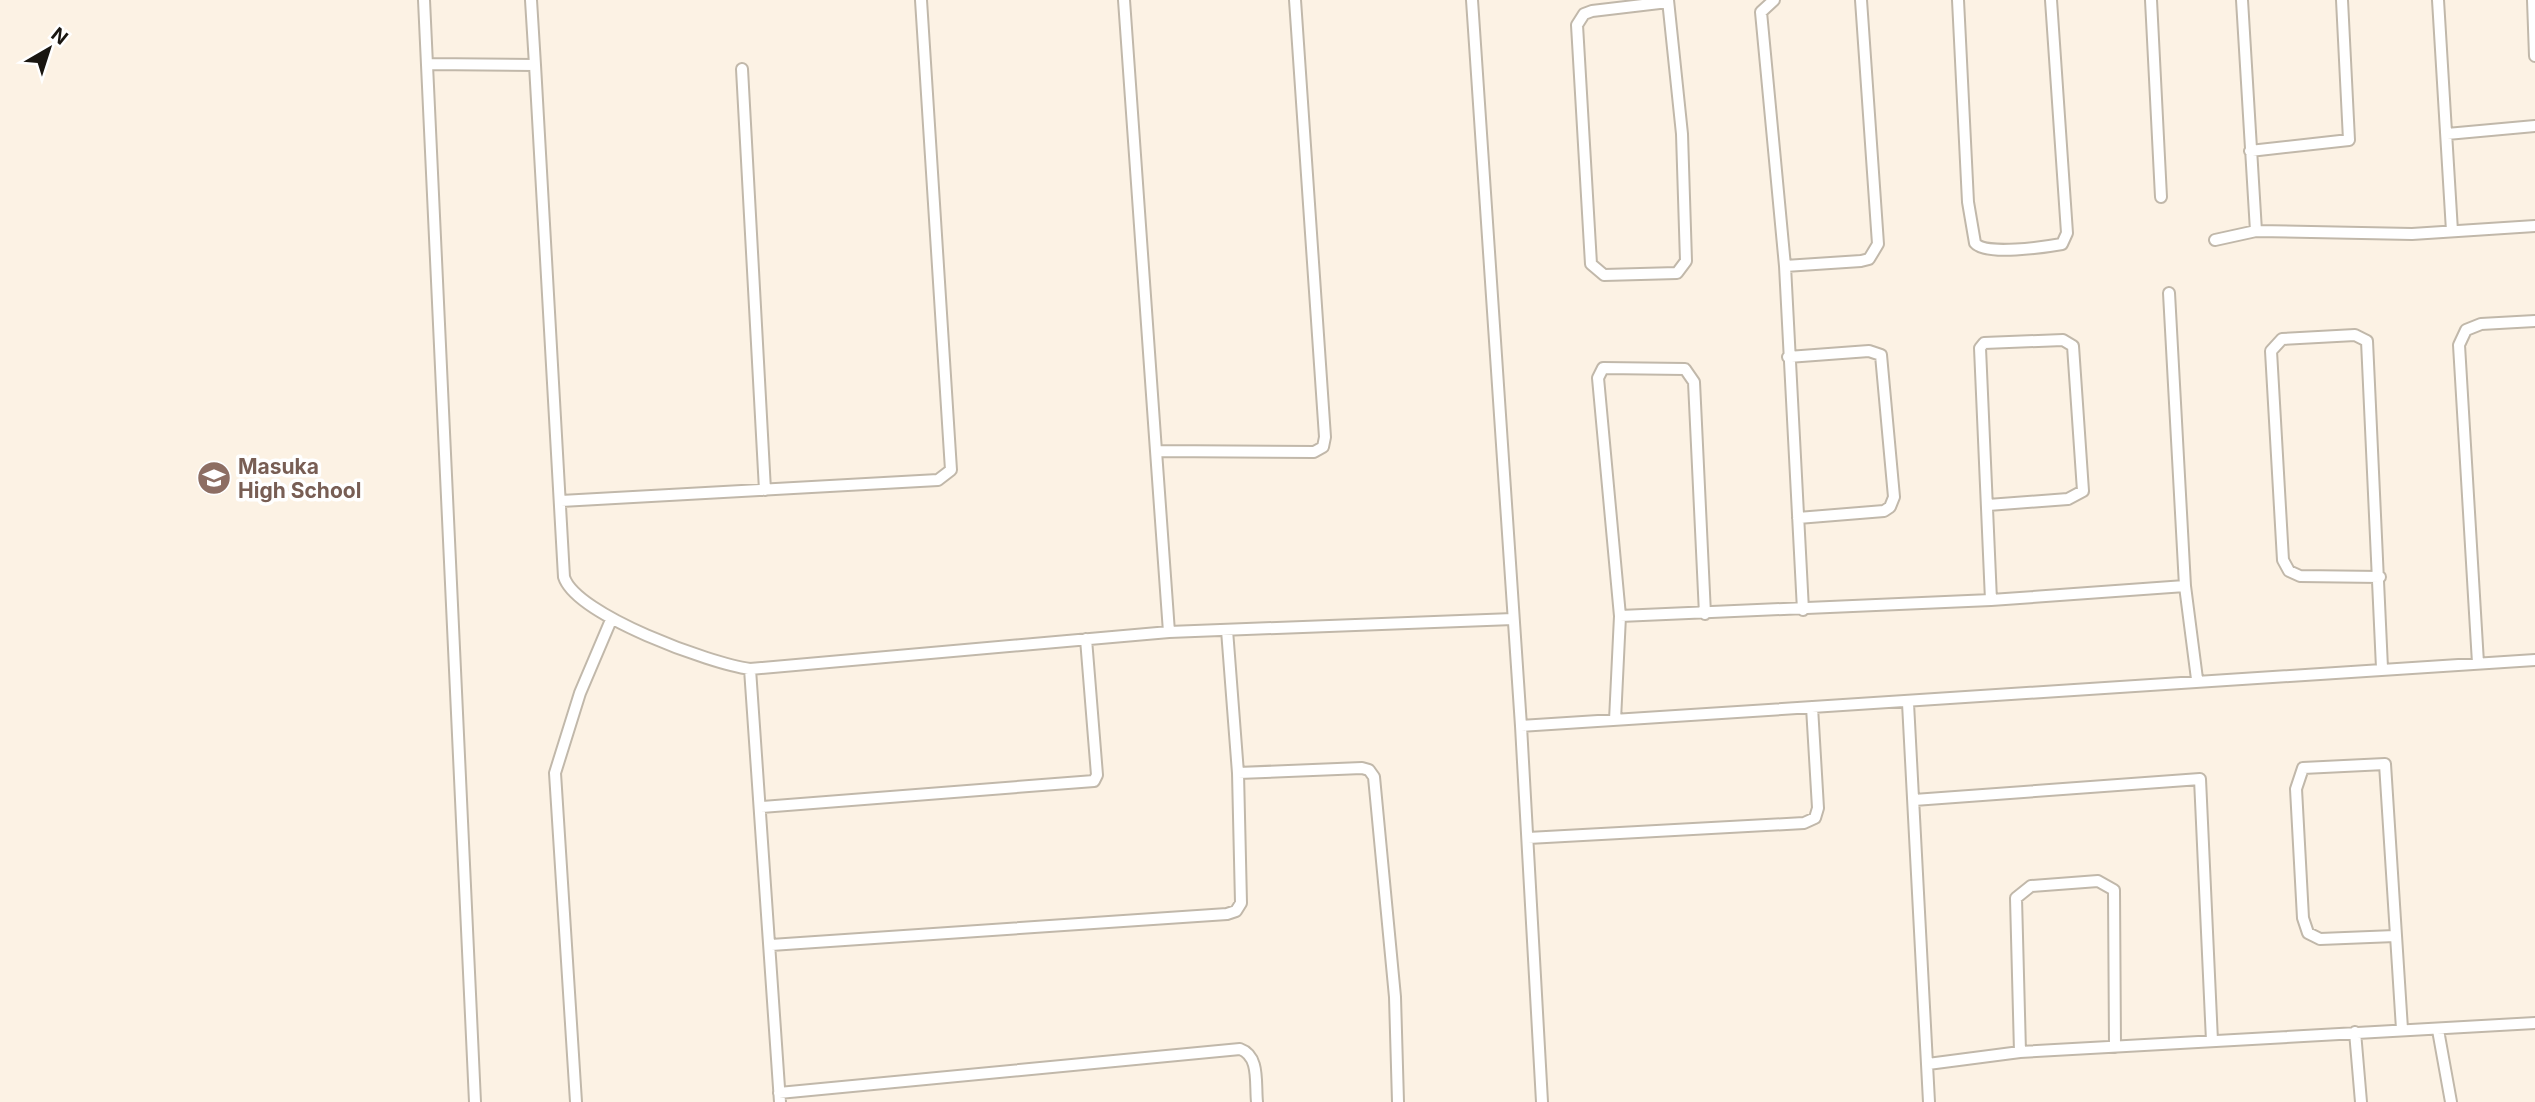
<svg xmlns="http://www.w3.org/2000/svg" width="2535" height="1102" font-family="Inter,sans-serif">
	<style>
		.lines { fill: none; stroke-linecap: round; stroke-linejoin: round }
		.minor-casing { stroke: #c1b8aa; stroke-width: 14 }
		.minor { stroke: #fff; stroke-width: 10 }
		.labels { text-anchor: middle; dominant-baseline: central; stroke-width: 7; stroke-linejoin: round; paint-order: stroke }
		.education-label { font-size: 21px; font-weight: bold; fill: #785e54; stroke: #fff; text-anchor: start }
	</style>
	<rect width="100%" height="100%" fill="#fcf2e4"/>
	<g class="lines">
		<g class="minor-casing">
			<path id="minor" d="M424,0L475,1102
				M531,0L535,65
				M1124,0L1156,451
				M1472,0L1521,726L1542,1102
				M1668,0L1682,134L1686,261L1677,273L1604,275L1591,264L1577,25L1584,14L1592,11L1668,2
				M1774,0L1761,12L1785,266L1803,610
				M1958,0L1968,202L1975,243C1985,256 2045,247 2062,244L2067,233L2051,0
				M2151,0L2161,197
				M2242,0L2256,231
				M2438,0L2452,231
				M2533,0L2535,56
				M428,64L535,65L564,577C576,615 711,664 750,669
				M742,69L765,490
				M2447,134L2535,126
				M2250,151L2349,140L2342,0
				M2215,240L2256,231L2412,234L2535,226
				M1785,266L1861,261L1869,259L1878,244L1861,0
				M2169,293L2185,586L2197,679
				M1788,357L1869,351L1881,355L1894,497L1890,507L1884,511L1798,518
				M561,501L938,480L951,470L921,0
				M1988,505L2068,499L2083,491L2073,346L2063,340L1984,343L1980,348L1991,600
				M2380,577L2300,576L2289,571L2283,560L2271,351L2282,339L2355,335L2367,341L2382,668
				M1620,616L1598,378L1603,368L1685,369L1694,382L1705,614
				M1169,632L1156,451L1314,452L1323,447L1325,437L1295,0
				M2478,663L2459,345L2466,330L2481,324L2535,321
				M1908,703L1929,1102
				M1615,720L1620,616L1991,600L2185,586
				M1521,726L2535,660
				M1238,773L1362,768L1369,770L1374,777L1395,997L1398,1102
				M1914,800L2200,779L2212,1041
				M761,807L1094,781L1097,775L1086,639
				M1528,838L1804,823L1815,818L1818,808L1812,707
				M2395,936L2320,939L2308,933L2303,918L2296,789L2303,768L2385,764L2402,1029
				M771,945L1227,914L1236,911L1241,903L1238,773L1227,630
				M2438,1030L2451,1102
				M2355,1032L2361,1102
				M2020,1052L2016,898L2031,886L2098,881L2114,890L2115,1047
				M1928,1064L2020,1052L2535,1023
				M779,1093L1240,1049C1260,1056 1255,1083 1257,1102
				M576,1102L555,773L580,693L611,620
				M780,1102L750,669L1169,632L1513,619"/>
		</g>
		<use href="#minor" class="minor"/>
	</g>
	<defs>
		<g id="school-disc" transform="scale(1.75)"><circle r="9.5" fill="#8d6e63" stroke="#fff"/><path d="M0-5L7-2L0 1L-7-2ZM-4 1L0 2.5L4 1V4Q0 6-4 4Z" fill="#fff"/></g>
	</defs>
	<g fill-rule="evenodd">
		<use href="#school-disc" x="214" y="478"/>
	</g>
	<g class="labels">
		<g class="education-label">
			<text x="238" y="466">Masuka<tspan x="238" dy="24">High School</tspan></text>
		</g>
	</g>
	<g transform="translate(49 49) rotate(39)" stroke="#ffffff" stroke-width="5" paint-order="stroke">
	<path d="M0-5L12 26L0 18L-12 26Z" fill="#191611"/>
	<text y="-10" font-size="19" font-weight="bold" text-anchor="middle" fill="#191611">N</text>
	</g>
</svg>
